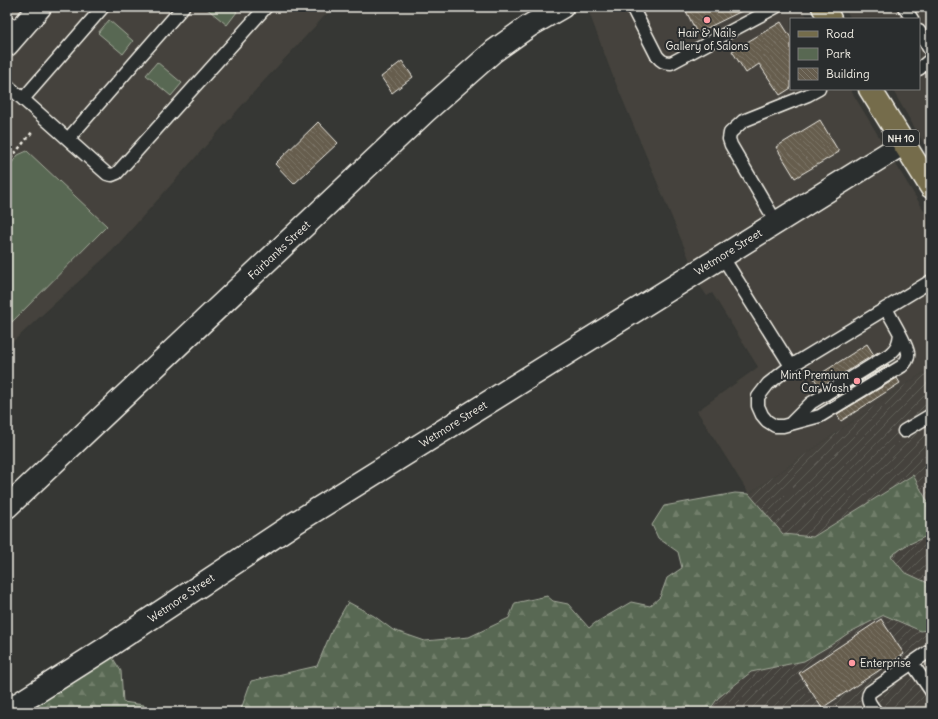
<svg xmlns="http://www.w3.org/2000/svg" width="938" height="719" font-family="Delius,sans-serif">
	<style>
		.built { fill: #44423c }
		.industrial { fill: url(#industrial-furrows) }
		.green { fill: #586852; stroke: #a6ac9d }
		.forest { fill: url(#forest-firs); stroke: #a6ac9d }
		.building { fill: url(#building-back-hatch); stroke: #f4f1e8 }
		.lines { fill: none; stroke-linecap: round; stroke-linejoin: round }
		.lane-casing { stroke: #f4f1e8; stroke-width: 15 }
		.street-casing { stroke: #f4f1e8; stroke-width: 25 }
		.primary-casing { stroke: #f4f1e8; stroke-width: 25 }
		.path { stroke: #f4f1e8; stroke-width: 2.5; stroke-dasharray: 3 3; stroke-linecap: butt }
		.lane { stroke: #2a2d2e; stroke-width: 12 }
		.street { stroke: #2a2d2e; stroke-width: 22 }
		.primary { stroke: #746c4b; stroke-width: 22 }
		.poi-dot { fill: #ff9aa2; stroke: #2a2d2e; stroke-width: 1.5 }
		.labels { text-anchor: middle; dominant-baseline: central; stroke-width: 4; stroke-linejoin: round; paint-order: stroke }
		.shield { fill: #2a2d2e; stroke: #b7b6b0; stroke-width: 1 }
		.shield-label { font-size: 10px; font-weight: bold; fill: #f4f1e8 }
		.poi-label { font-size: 11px; fill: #f4f1e8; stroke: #2a2d2e }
		.street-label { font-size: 11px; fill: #f4f1e8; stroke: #2a2d2e }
	</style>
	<defs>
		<pattern id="industrial-furrows" width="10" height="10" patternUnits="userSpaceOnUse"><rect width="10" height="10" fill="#44423c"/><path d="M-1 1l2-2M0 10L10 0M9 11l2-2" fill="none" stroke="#605e58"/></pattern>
		<pattern id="forest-firs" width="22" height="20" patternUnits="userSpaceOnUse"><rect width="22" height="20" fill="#586852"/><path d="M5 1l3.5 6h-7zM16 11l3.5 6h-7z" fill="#717e6b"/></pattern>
		<pattern id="building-back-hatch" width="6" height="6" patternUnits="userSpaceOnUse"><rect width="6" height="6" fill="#665d4e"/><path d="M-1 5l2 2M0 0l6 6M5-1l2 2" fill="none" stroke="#7c7568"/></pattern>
	</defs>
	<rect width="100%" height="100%" fill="#363734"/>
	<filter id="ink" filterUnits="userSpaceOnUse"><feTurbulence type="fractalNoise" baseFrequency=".025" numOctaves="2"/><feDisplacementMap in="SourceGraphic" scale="8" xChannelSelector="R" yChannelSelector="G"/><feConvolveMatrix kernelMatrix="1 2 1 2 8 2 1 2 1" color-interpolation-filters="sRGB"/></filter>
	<g filter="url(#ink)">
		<path class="built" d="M7,7H333L262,83L112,251L7,347Z
			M587,7H802L808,19H791V89H850L931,222V368L893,393L749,494L697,411L758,367L712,293L707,296L698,283L688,256L612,74Z
			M844,7H931V156L892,89H919V19H851Z"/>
		<path class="industrial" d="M931,368V508L913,475L813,537L783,534L749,494L893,393Z
			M931,534V586L928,583L904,572L890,556L905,546Z
			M884,615L921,631L931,629V712H708L718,698L751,672L804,661L831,645L850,632Z"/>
		<path class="green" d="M205,7H231L237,12L227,25Z
			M109,20L133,41L123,54L98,33Z
			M157,62L182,83L171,96L146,75Z
			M27,151L107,226L7,327V169L18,155Z"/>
		<path class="forest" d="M913,475L931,508V534L905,546L891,556L904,572L928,583L931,586V629L921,631L884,615L850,632L831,645L804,661L751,672L718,698L708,712H240L251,681L317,666L332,630L348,602L374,616L393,630L425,641L469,637L509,618L515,603L547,596L553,601L568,604L589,628L595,623L631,602L650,606L660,597L667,578L682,568L678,552L658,538L652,525L664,506L735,493L749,494L783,534L813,537Z
			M109,652L121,671L123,702L144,705L141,712H17Z"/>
		<path class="building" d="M684,7H750L697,33Z
			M781,22L791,38V88L780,95L759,64L746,73L732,51Z
			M402,61L413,77L392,93L381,77Z
			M820,120L839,152L795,178L776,147Z
			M318,122L338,143L294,184L275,164Z
			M867,344L874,355L880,351L820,388L814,378Z
			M888,364L889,365L828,401Z
			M897,378L900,383L841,421L837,414Z
			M881,619L904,654L822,708L799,673Z"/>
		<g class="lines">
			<g class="lane-casing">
				<path id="lane" d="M632,7L657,56C661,61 664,63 671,63L776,7
					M904,7L912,19
					M7,22L20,30
					M919,31L931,52
					M919,69L931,59
					M7,85L107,174L112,175L117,173L266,7
					M23,99L103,7
					M68,139L183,7
					M776,222L731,145L729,139L730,133L743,121L808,95L819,89
					M722,256L791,366L931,281
					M791,366L768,384L758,397V406L762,415L767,421L775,426H783L820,416L902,366C905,363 909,359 908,353C907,343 891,319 886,308
					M791,423L811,403L890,354C897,348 899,343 900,334
					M904,431L931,415
					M912,663L931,691
					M876,712C871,705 865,699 870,692L931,650"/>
			</g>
			<g class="street-casing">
				<path id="street" d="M7,45L40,7
					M7,507L425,112L494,51L529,26L562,7
					M7,711L103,650L295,523L904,143"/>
			</g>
			<g class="primary-casing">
				<path id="primary" d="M823,7L830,19
					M870,89L931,187"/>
			</g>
			<path class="path" d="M7,163L33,131"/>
			<use href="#lane" class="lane"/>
			<use href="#street" class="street"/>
			<use href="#primary" class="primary"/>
		</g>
	</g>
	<g class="poi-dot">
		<circle cx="707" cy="20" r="4"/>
		<circle cx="857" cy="381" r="4"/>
		<circle cx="852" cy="663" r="4"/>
	</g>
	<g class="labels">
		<rect class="shield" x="883" y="130" width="36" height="16" rx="3"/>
		<g class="shield-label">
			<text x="901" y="138">NH 10</text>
		</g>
		<g class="poi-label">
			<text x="707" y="33">Hair &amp; Nails<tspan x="707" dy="13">Gallery of Salons</tspan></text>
			<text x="849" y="375" text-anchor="end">Mint Premium<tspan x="849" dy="13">Car Wash</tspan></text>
			<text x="860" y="663" text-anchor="start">Enterprise</text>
		</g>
		<g class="street-label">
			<text transform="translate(279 250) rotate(-43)">Fairbanks Street</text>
			<text transform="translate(728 252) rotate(-32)">Wetmore Street</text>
			<text transform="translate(453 424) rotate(-32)">Wetmore Street</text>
			<text transform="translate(181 598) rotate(-34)">Wetmore Street</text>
		</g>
	</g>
	<rect width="938" height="719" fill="none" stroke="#2a2d2e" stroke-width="24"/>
	<rect x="12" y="12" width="914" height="695" fill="none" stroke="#f4f1e8" stroke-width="1.5" filter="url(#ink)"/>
	<rect x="790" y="18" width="130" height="72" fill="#2a2d2e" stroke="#7b7b78"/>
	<rect x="798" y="31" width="20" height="6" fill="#746c4b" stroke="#7b7b78"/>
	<text x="826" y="38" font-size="12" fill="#f4f1e8">Road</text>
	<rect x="798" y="48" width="20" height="12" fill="#586852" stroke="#7b7b78"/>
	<text x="826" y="58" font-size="12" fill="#f4f1e8">Park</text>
	<rect x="798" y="68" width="20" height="12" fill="url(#building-back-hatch)" stroke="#7b7b78"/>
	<text x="826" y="78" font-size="12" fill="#f4f1e8">Building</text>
</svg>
